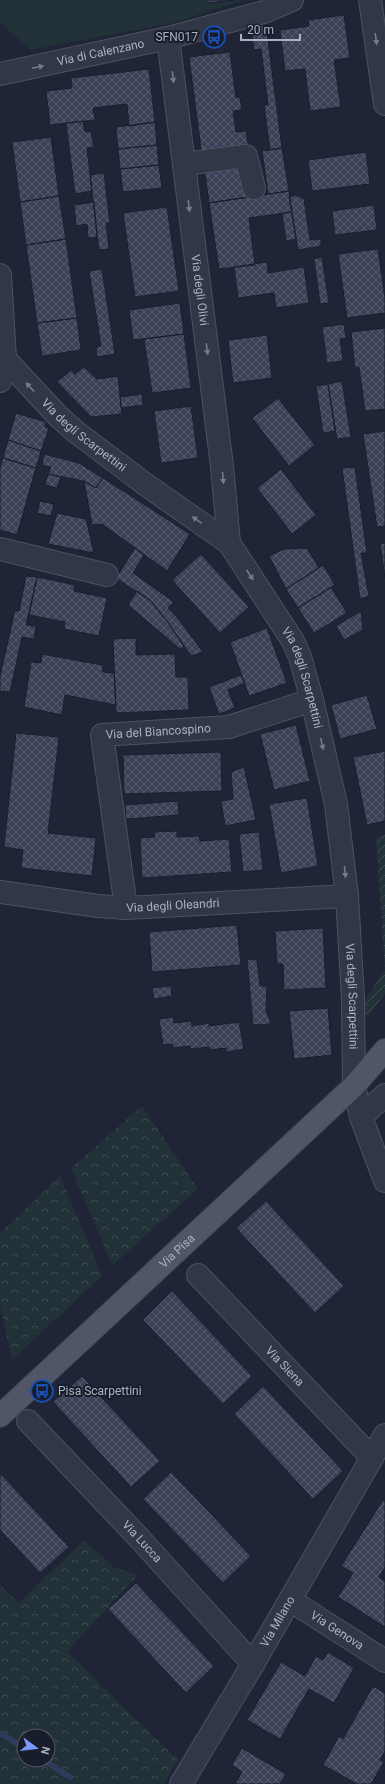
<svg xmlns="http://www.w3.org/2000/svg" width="385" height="1784" font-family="Roboto,sans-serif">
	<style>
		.forest { fill: url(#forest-crowns); fill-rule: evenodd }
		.garden { fill: url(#garden-furrows) }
		.pitch { fill: #213137 }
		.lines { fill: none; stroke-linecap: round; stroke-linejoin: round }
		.stream { stroke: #303a5c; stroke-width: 6 }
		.building { fill: url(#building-cross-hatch); stroke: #1a1f2d }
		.minor-casing { stroke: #4d5262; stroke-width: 24 }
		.major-casing { stroke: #3c4150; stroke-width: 24 }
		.minor { stroke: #323747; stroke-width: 22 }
		.major { stroke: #505667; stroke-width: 22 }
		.oneway { fill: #757a8c }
		.labels { text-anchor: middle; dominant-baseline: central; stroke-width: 4; stroke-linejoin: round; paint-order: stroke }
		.poi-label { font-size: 12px; fill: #acb1c4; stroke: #181d2b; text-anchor: end }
		.street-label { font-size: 12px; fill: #acb1c4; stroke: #181d2b }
	</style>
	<defs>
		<pattern id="forest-crowns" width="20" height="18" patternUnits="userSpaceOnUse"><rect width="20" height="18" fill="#213137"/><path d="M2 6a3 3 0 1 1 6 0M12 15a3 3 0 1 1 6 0" fill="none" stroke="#3f4c52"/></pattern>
		<pattern id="garden-furrows" width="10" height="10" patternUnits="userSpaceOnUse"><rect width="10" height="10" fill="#213137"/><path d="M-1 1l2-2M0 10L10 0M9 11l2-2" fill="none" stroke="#3f4c52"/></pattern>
		<pattern id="building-cross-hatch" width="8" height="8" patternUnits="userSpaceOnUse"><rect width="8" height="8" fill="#3b4257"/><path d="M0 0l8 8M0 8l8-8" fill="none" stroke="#555b6e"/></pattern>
	</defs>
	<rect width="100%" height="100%" fill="#1f2536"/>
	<path class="forest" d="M142,1106L198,1189L112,1266L71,1168Z
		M60,1176L102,1276L12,1360L0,1305V1233Z
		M84,1540L113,1567L138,1575L67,1652L178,1760L164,1784H0V1585L19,1603ZM24,1736H48V1760H24Z"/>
	<path class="garden" d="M385,835V994L366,1019L364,1001L385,970L376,838Z"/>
	<path class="pitch" d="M0,0H244L173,23L31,50L0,23Z"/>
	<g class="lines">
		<path class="stream" d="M0,1733L24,1748
			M43,1760L70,1777"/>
	</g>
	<path class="building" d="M208,0H235L208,3Z
		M344,15L350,58L334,60L341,107L310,111L305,69L285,71L280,30L309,26L308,20Z
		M266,25L282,148L270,150L264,105H268L261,49L254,50L251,27Z
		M230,52L236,98L240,97L242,110L233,111L236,132L246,131L249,150L202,157L189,57Z
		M149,69L155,122L129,126L127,104L93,108L95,120L50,125L46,91L72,88L71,78Z
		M83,121L85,132L91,131L94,147L87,148L92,191L75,194L66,123Z
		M155,122L157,145L118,149L116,127Z
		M51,137L59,196L20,202L12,142Z
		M157,145L159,165L120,169L118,149Z
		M282,148L289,191L268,194L262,151Z
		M366,152L370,184L312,191L308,160Z
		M242,160L248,197L209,203L204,167Z
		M159,165L162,188L123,192L120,169Z
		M104,173L110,223H106L109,249L99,250L90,175Z
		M289,191L292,212L249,218L255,265L219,269L209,203Z
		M296,195L304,199L310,240L321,239V246L298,250L289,197Z
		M59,196L66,239L26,245L20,202Z
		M94,202L97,237L88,238L87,224L76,226L74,205Z
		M374,205L377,230L335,235L332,211Z
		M167,207L179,291L135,297L123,213Z
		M292,212L296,239L286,241L282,213Z
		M66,239L77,318L37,323L26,245Z
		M378,249L385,298V313L347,318L338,254Z
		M322,257L329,303L320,304L314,259Z
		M267,262L268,273L304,267L309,303L276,308L274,293L238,298L234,267Z
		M102,269L115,354L97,357L96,347L101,346L89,271Z
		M180,303L184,334L133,340L129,310Z
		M77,318L81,350L42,356L37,323Z
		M344,324L346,338L340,339L343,361L327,363L322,327Z
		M385,328V409L365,411L359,367L355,368L351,332Z
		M184,334L191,388L152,393L144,339Z
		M267,335L272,378L233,383L228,340Z
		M84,367L97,379L118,376L122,414L91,417L57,382L71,370L75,374Z
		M342,381L351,437L337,439L328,384Z
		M328,384L335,431L323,433L316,386Z
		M142,394L143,405L121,408L120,397Z
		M278,398L315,445L289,466L252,418Z
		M191,406L198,458L161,463L154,411Z
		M16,413L46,422L45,427L49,428L41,451L8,440Z
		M385,431V526L377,527L363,434Z
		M8,440L41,451L36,468L3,458Z
		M44,454L79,463L103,478L96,488L84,481L48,474L51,467L42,465Z
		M3,458L36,468L17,535L0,530V468Z
		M355,467L367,553H361L369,596L360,599L342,468Z
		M281,469L316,515L292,534L257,488Z
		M48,474L61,477L57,488L45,485Z
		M103,478L190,534L167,571L102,524L92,525L84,481L96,488Z
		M40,501L54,504L51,516L37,513Z
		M57,513L86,519L94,553L48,544Z
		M385,543V578L380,544Z
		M135,548L144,555L133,573L174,602L168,608L177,617L203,652L191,656L169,624L151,601L116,578Z
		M307,548L319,568L286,589L269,556L284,549Z
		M201,554L249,607L220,633L172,580Z
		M323,565L335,585L298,608L286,589Z
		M26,576L37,577L26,625L36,626L34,639L22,637L10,692L0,691V676L15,610L19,611Z
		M37,577L75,585L74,591L107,598L99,636L64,629L65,622L29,615Z
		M331,587L347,613L314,633L298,608Z
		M137,591L151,601L169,624L184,646L181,650L128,605Z
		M361,611L363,630L344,640L336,626Z
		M267,628L287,683L249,696L230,642Z
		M136,638V655L175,654L176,677H188L189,710L116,713L113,639Z
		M42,654L102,665L103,672L114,673L116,705L65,695L62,715L24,707L31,662L41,663Z
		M241,675L245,683L228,690L235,708L219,714L209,687Z
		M367,695L377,729L340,739L331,705Z
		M296,725L310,781L274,790L260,734Z
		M16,733L59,737L48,833L96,838L92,876L21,868L23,850L4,847Z
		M385,751V821L367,825L353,757Z
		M221,752L222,791L124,794L123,755Z
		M244,767L256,820L225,826L221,801L233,799L231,772Z
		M307,798L318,866L281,873L269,804Z
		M178,801L179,815L126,819L125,805Z
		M177,831V837L199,836L200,841L229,839L232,872L142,878L140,838L155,837L154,832Z
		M259,832L263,870L243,872L239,834Z
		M237,925L241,965L152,972L149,932Z
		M323,928L326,988L284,990L283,964H277L275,931Z
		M247,959L257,960L260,986H267L266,1010L271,1024L253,1025Z
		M171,986L172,996L154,999L152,988Z
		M328,1008L332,1055L294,1059L289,1011Z
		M173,1017L174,1023L191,1021L192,1026L209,1023V1026L239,1022L244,1049L226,1052V1048L210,1050L209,1047L191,1049L190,1046L173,1048V1044L163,1045L159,1019Z
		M266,1201L344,1286L315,1313L236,1228Z
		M172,1291L252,1376L223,1404L143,1320Z
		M82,1376L160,1461L131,1487L53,1402Z
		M263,1386L343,1471L313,1499L234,1414Z
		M171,1472L251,1556L223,1583L143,1499Z
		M0,1473L69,1547L40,1573L0,1530Z
		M383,1500L385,1501V1567L379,1577L385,1581V1627L338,1597L353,1573L341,1566Z
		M136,1583L214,1666L186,1693L108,1609Z
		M328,1652L354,1668L334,1703L309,1689L280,1739L247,1720L281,1662L305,1676L316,1656L323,1660Z
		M373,1686L385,1693V1751L380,1760L384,1762L371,1784H357L323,1765L339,1736L343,1739Z
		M242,1748L286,1774L280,1784H235L242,1772L232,1765Z"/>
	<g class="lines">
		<g class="minor-casing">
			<g id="minor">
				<path d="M370,0L385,104"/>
				<path id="s1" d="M168,38L222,466L229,543"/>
				<path id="s2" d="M0,74L168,38L264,12L292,0"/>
				<path d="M184,164L246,156L254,188"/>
				<path d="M0,275L5,359L0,381"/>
				<path id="s3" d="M5,359L57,415L76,432L145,484L229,543L293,641L300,657L312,700L336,804L347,896L353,999L354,1086L361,1117L385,1181"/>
				<path d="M0,549L107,575"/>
				<path id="s4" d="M0,892L98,906L126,908L347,896"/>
				<path id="s5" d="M126,908L102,735L229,727L312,700"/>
				<path d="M361,1117L385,1095"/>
				<path id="s6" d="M198,1275L372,1458"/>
				<path id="s7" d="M28,1421L140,1539L253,1664"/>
				<path id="s8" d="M290,1600L385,1661"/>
				<path id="s9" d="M181,1784L253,1664L385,1435"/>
			</g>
		</g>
		<g class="major-casing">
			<g id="major">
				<path id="s10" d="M0,1416L354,1086L385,1050"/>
			</g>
		</g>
		<use href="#minor" class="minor"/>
		<use href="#major" class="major"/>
	</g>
	<defs><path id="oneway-solid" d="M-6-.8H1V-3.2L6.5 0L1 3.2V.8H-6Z"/></defs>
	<g class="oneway">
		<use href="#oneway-solid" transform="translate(376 39) rotate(82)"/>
		<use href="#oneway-solid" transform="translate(38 67) rotate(-12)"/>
		<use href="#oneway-solid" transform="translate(173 77) rotate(83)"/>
		<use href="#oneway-solid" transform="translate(189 206) rotate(83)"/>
		<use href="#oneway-solid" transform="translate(207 349) rotate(83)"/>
		<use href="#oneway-solid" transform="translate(30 387) rotate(-133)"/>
		<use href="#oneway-solid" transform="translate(223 478) rotate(85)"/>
		<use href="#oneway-solid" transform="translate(197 520) rotate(-145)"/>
		<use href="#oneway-solid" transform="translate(250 575) rotate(56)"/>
		<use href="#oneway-solid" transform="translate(322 744) rotate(77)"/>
		<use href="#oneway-solid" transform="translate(345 872) rotate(84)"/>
	</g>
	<defs>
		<g id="bus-ring" transform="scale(1.15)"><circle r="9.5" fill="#181d2b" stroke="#1a4fb4" stroke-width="1.5"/><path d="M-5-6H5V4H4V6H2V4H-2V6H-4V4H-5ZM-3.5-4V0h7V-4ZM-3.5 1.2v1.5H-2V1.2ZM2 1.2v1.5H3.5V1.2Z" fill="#1a4fb4"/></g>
	</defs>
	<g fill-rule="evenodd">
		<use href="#bus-ring" x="214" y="37"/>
		<use href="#bus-ring" x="42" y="1391"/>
	</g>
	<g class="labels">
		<g class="poi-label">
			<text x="198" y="37">SFN017</text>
			<text x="58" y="1391" text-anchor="start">Pisa Scarpettini</text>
		</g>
		<g class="street-label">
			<text stroke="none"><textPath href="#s2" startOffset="103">Via di Calenzano</textPath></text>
			<text stroke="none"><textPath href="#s1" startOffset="254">Via degli Olivi</textPath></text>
			<text stroke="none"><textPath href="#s3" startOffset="110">Via degli Scarpettini</textPath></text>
			<text stroke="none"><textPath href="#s3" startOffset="446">Via degli Scarpettini</textPath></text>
			<text stroke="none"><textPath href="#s5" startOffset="231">Via del Biancospino</textPath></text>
			<text stroke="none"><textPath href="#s4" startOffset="174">Via degli Oleandri</textPath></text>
			<text stroke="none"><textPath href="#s3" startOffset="770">Via degli Scarpettini</textPath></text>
			<text stroke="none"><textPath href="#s10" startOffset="242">Via Pisa</textPath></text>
			<text stroke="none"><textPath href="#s6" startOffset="126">Via Siena</textPath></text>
			<text stroke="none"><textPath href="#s7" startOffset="166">Via Lucca</textPath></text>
			<text stroke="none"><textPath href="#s9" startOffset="189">Via Milano</textPath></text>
			<text stroke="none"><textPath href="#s8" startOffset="56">Via Genova</textPath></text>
		</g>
	</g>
	<g transform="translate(36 1748) rotate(105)"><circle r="19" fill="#181d2b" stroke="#535868"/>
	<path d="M0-3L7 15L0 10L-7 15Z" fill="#7c96f9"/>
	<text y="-6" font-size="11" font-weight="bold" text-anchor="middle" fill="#acb1c4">N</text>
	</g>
	<path d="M241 34v6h59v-6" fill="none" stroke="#acb1c4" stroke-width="2"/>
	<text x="247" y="34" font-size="12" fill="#acb1c4" stroke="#181d2b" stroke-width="3" paint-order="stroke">20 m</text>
</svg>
